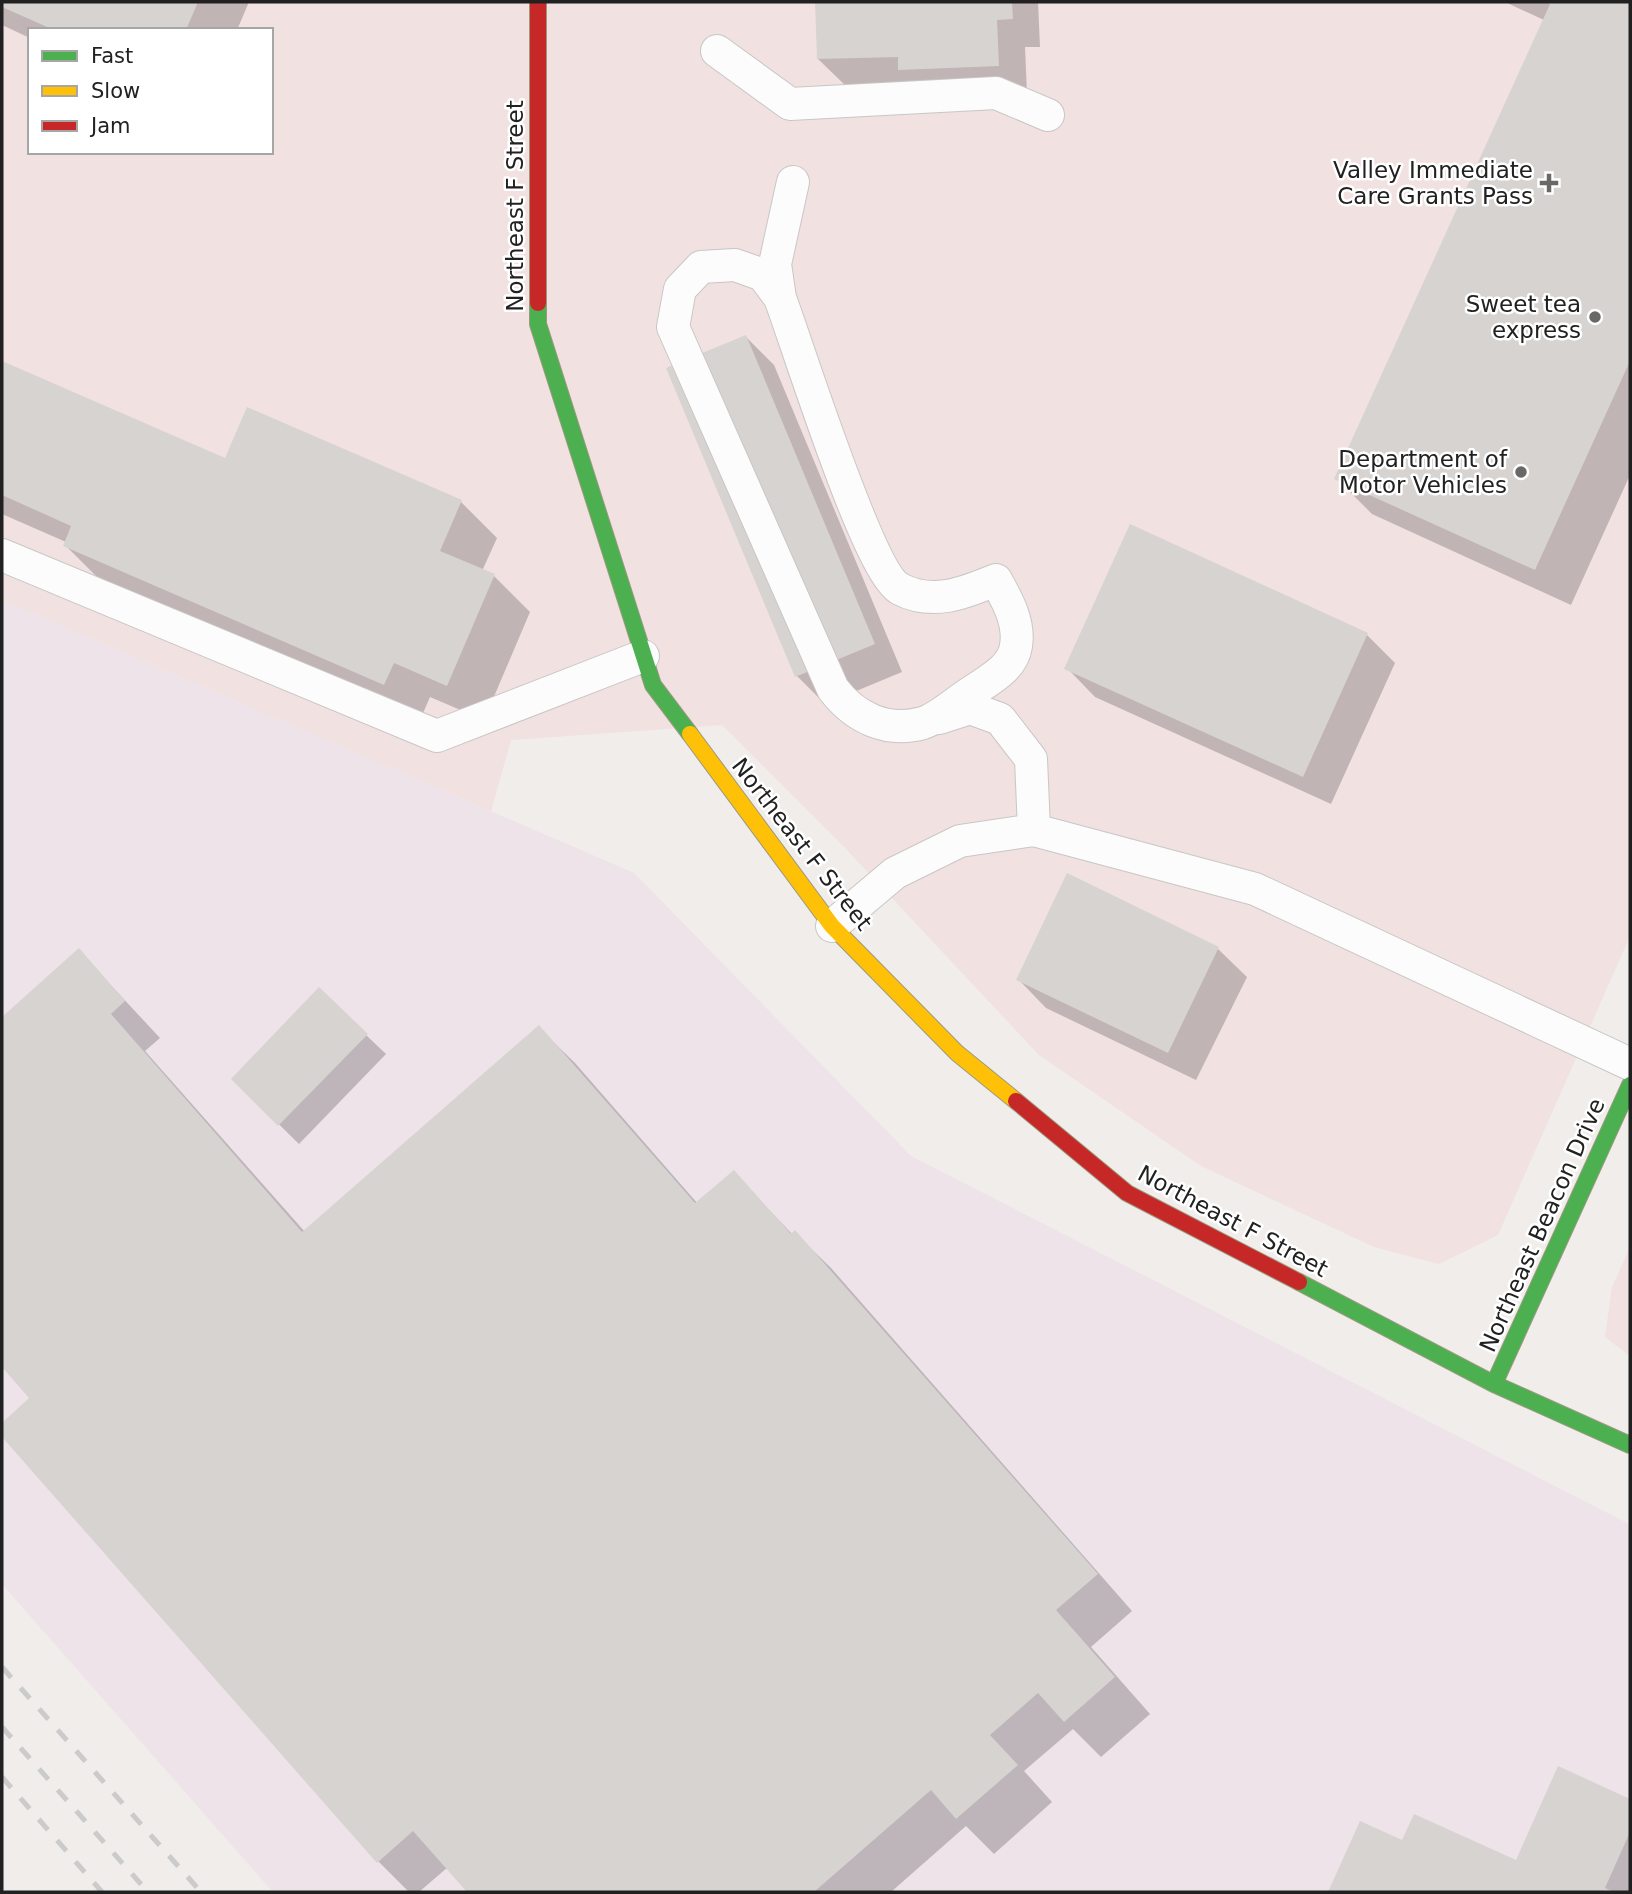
<svg xmlns="http://www.w3.org/2000/svg" width="1632" height="1894" font-family="'DejaVu Sans',sans-serif">
	<style>
		.commercial { fill: #f1e1e1; fill-rule: evenodd }
		.industrial { fill: #ede3e9 }
		.shadow { fill: #0003 }
		.building { fill: #d7d3d1 }
		.lines { fill: none; stroke-linecap: round; stroke-linejoin: round }
		.lane-casing { stroke: #c8c7c6; stroke-width: 34 }
		.fast-casing { stroke: #9b9a81; stroke-width: 18 }
		.slow-casing { stroke: #9b9a81; stroke-width: 18 }
		.jam-casing { stroke: #9b9a81; stroke-width: 18 }
		.lane { stroke: #fdfcfc; stroke-width: 32 }
		.fast { stroke: #4caf50; stroke-width: 16 }
		.slow { stroke: #ffc107; stroke-width: 16 }
		.jam { stroke: #c62828; stroke-width: 16 }
		.rail { stroke: #cbcbcb; stroke-width: 5; stroke-dasharray: 14 14; stroke-linecap: butt }
		.poi-dot { fill: #696867; stroke: #fff; stroke-width: 2.5 }
		.labels { text-anchor: middle; dominant-baseline: central; stroke-width: 5; stroke-linejoin: round; paint-order: stroke }
		.poi-label { font-size: 23px; fill: #212121; stroke: #fff; text-anchor: end }
		.street-label { font-size: 23px; fill: #212121; stroke: #fff }
	</style>
	<rect width="100%" height="100%" fill="#f0edea"/>
	<path class="commercial" d="M2,2H1630V936L1498,1235L1439,1264L1374,1247L1201,1166L1039,1055L848,851L722,725L511,740L491,811L2,600ZM30,30H271V152H30Z
		M1630,1247V1356L1605,1337L1612,1287Z"/>
	<path class="industrial" d="M2,600L634,873L911,1156L1627,1523L1630,1526V1892H273L2,1584Z"/>
	<path class="shadow" d="M2,2H249L237,30H30V38L2,25Z
		M817,2H1038L1040,47H1025L1027,94L847,87L818,59Z
		M1505,2H1630V475L1571,605L1372,514L1336,478L1544,20Z
		M746,337L774,365L902,672L825,704L797,676Z
		M2,363L226,460L461,502L497,538L482,571L494,576L530,612L484,720L430,697L420,720L101,581L65,545L66,542L2,514Z
		M1367,635L1395,663L1331,804L1095,697L1067,668Z
		M1068,876L1218,949L1247,977L1196,1080L1046,1008L1018,979Z
		M79,951L160,1038L145,1051L305,1232L539,1028L575,1063L698,1204L734,1173L793,1235L795,1233L831,1268L1132,1611L1091,1647L1150,1714L1101,1757L1073,1729L1024,1771L1052,1802L994,1854L966,1826L891,1892H470L448,1867L419,1892H409L378,1861L2,1434V1425L32,1399L2,1364V1019Z
		M366,1035L386,1054L299,1144L233,1079Z
		M1559,1768L1630,1801V1892H1329L1360,1823L1403,1843L1517,1862Z"/>
	<path class="building" d="M2,2H198L186,30H54L2,7Z
		M815,2H1012L1013,19L997,20L999,66L898,70V57L817,59Z
		M1545,2H1630V361L1535,570L1334,479L1550,4Z
		M746,335L875,644L795,677L666,368Z
		M2,361L225,458L247,407L462,500L440,551L495,574L447,686L394,663L384,685L63,546L71,526L2,495Z
		M1130,524L1368,633L1303,777L1064,669Z
		M1067,873L1219,947L1168,1053L1016,980Z
		M79,948L125,1001L111,1014L302,1232L539,1025L695,1203L734,1170L791,1234L795,1230L1098,1574L1056,1610L1115,1677L1064,1722L1038,1693L990,1735L1018,1765L956,1819L931,1790L814,1892H467L413,1831L377,1863L2,1437V1423L29,1398L2,1367V1017Z
		M319,987L368,1034L278,1126L231,1079Z
		M1558,1766L1630,1799V1832L1605,1888L1614,1892H1328L1360,1821L1402,1840L1414,1814L1516,1860Z"/>
	<g class="lines">
		<g class="lane-casing">
			<path id="lane" d="M717,51L790,104L996,93L1048,115
				M735,265L763,275L780,298C797,343 868,572 900,589C933,606 964,593 996,580C1007,600 1020,622 1016,646C1013,668 989,680 973,691C958,700 939,718 923,723C887,733 855,718 833,689L673,327L680,289L701,267Z
				M780,298L775,264L793,182
				M2,555L437,736L643,656
				M939,718L970,708L1000,719L1031,759L1034,830
				M832,926L895,873L960,841L1034,830L1255,889L1630,1064"/>
		</g>
		<g class="fast-casing">
			<path id="fast" d="M538,303V324L653,685L690,734
				M1299,1282L1494,1384L1630,1445
				M1494,1384L1630,1085"/>
		</g>
		<g class="slow-casing">
			<path id="slow" d="M690,734L832,926L957,1053L1016,1101"/>
		</g>
		<g class="jam-casing">
			<path id="jam" d="M538,2V303
				M1016,1101L1127,1193L1299,1282"/>
		</g>
		<use href="#lane" class="lane"/>
		<use href="#fast" class="fast"/>
		<use href="#slow" class="slow"/>
		<use href="#jam" class="jam"/>
		<path class="rail" d="M2,1667L201,1892
			M2,1727L148,1892
			M2,1777L102,1892"/>
	</g>
	<g class="poi-dot">
		<path d="M1545.5 172.5h7v7h7v7h-7v7h-7v-7h-7v-7h7z"/>
		<circle cx="1595" cy="317" r="7"/>
		<circle cx="1521" cy="472" r="7"/>
	</g>
	<g class="labels">
		<g class="poi-label">
			<text x="1533" y="170">Valley Immediate<tspan x="1533" dy="26">Care Grants Pass</tspan></text>
			<text x="1581" y="304">Sweet tea<tspan x="1581" dy="26">express</tspan></text>
			<text x="1507" y="459">Department of<tspan x="1507" dy="26">Motor Vehicles</tspan></text>
		</g>
		<g class="street-label">
			<text transform="translate(515 206) rotate(-90)">Northeast F Street</text>
			<text transform="translate(802 844) rotate(52)">Northeast F Street</text>
			<text transform="translate(1233 1221) rotate(28)">Northeast F Street</text>
			<text transform="translate(1542 1225) rotate(-66)">Northeast Beacon Drive</text>
		</g>
	</g>
	<rect width="1632" height="1894" fill="none" stroke="#212121" stroke-width="7"/>
	<rect x="28" y="28" width="245" height="126" fill="#ffffff" stroke="#a6a6a6" stroke-width="2"/>
	<rect x="42" y="51" width="35" height="10" fill="#4caf50" stroke="#a6a6a6" stroke-width="2"/>
	<text x="91" y="63" font-size="21" fill="#212121">Fast</text>
	<rect x="42" y="86" width="35" height="10" fill="#ffc107" stroke="#a6a6a6" stroke-width="2"/>
	<text x="91" y="98" font-size="21" fill="#212121">Slow</text>
	<rect x="42" y="121" width="35" height="10" fill="#c62828" stroke="#a6a6a6" stroke-width="2"/>
	<text x="91" y="133" font-size="21" fill="#212121">Jam</text>
</svg>
